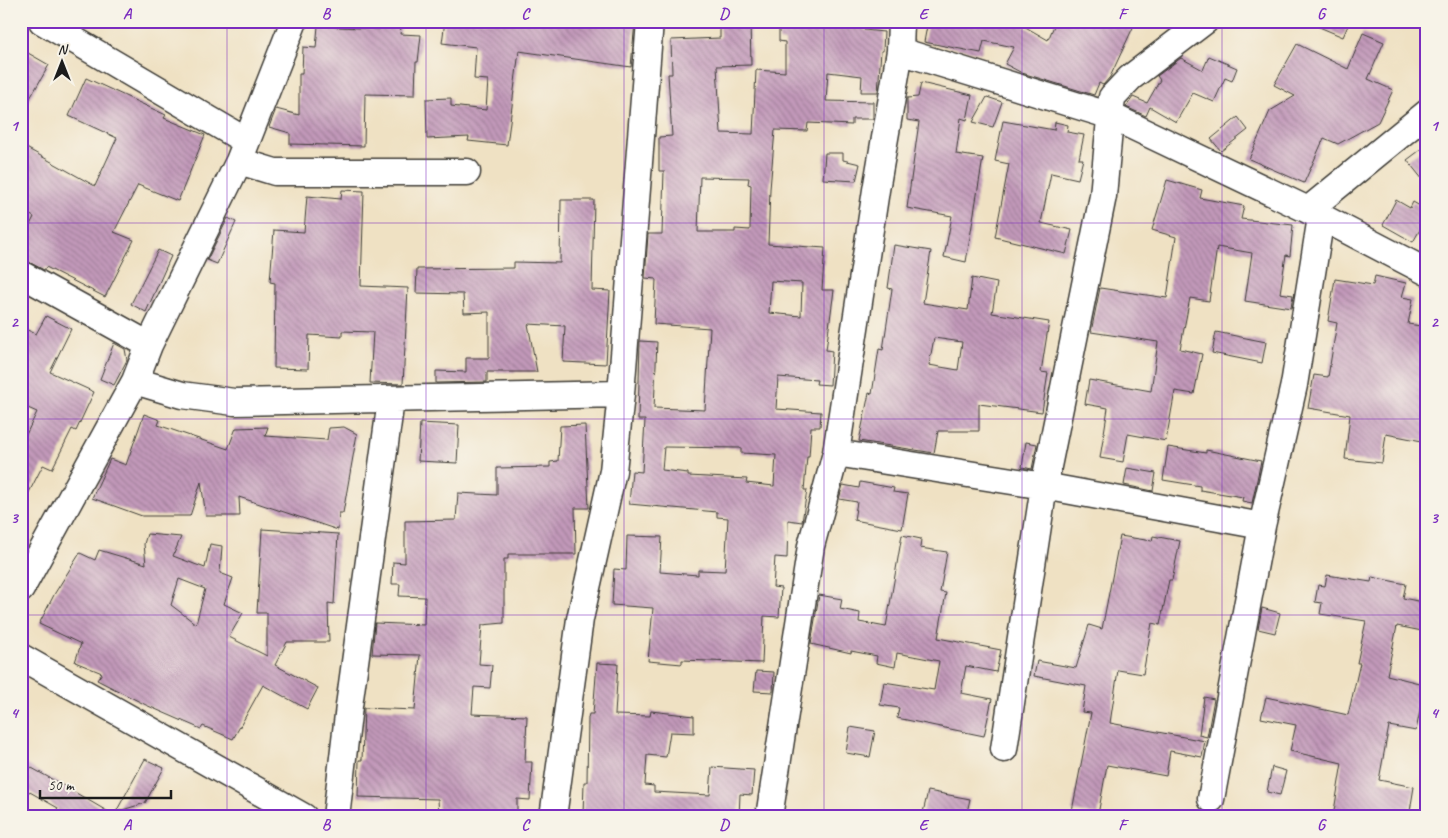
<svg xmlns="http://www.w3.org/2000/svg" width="1448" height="838" font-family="Caveat,sans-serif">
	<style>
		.building { fill: url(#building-back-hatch); fill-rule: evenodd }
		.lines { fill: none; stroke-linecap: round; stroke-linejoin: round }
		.minor-casing { stroke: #3c3a35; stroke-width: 29 }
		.minor { stroke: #fff; stroke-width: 26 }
		.grid { fill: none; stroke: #7b2cbf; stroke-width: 1; stroke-opacity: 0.55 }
		.neatline { fill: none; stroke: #7b2cbf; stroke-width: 2 }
		.grid-label { font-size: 16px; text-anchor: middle; font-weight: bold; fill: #7b2cbf }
	</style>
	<defs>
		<pattern id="building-back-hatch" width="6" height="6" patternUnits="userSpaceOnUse" patternTransform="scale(1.25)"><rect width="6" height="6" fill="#c299ba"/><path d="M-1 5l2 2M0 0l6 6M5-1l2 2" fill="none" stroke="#9d7c96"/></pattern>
	</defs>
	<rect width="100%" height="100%" fill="#f7f3e8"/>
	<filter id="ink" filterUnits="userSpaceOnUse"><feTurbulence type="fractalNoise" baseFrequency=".02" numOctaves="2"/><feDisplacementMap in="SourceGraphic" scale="10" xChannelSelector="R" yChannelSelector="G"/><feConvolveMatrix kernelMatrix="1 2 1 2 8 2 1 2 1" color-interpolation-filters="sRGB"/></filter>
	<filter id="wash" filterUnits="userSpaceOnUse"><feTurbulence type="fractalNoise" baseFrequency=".0096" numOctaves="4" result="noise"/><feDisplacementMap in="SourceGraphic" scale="20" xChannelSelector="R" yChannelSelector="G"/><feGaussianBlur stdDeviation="1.12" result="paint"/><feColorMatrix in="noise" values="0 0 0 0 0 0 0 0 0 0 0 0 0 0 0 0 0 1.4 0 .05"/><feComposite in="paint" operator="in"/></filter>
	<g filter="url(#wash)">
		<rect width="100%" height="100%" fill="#efe1c3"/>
		<g id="blocks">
			<path class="building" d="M381,21H402L400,34L421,35L418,62H416L415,95L365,94L364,146L290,144V133L269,127L276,109L299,115V74H302L303,47L316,48L318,26L380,29Z
				M445,21H635L631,67L519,51L507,145L468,141L469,137L427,139L426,99L451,98V106L486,110L488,80L474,79L476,47L442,43Z
				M720,21H750L751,65L717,66L721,133L753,134L756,70L785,72V42L779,41V21H865L864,30L884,32L883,51H881L878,92H861L862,76L828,72L826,101L873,102V119H852V125L808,123L807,131L775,130L770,189L768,244L825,248L822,290H834L826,350L832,351L830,385L816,384L817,380L778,377L776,409L821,412L820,427H811L809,457H807L804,490H807L802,522L788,520L787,558L775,557L773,587L781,588L779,617L764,616L762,663L682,660V664L648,661L653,608L612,605L614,569L626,570L627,536L662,537L660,572L698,575V570L725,571L728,518L717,517V512L629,504L632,471L642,472L645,420H638L640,341L657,342L654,408L705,410L710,328L654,324L656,279L645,278L648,234H662L664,171H659V137L672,136L668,74H672L671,40L720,38ZM700,177L749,178L748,184L751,185L750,230L735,229V232H698ZM771,281L802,283L801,316L769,313ZM664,447L741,448V453L776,455L774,486L746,483L747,479L688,476V473L662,470Z
				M928,21H1002L1022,25L1048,40L1056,21H1136L1110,77L1103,85L1099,83L1094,95L1022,73L1005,64L1014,47L984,41L981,53L924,42Z
				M1305,21H1350L1343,37Z
				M1363,33L1384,42L1368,79L1393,90L1378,122L1338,144L1324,138L1304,183L1249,159L1270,111L1295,96L1274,85L1297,44L1348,69Z
				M21,49L49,65L21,114Z
				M1209,56L1237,68L1232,81L1225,78L1214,102L1193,93L1176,122L1150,107L1146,116L1126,107L1133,97L1147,103L1160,80L1157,76L1181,58L1203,70Z
				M86,78L166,115L164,118L205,135L178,201L138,185L114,232L134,240L105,297L46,267L44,270L21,258V242L34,217L21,210V145L95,186L117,138L69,116Z
				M921,83L972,95L967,120L961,118L956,154L983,158L966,262L944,257L952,216L907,208L919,122L907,120V98L918,97Z
				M987,97L1002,102L993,127L973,122Z
				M1238,117L1248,130L1221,151L1211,139Z
				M1003,121L1054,130L1055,122L1068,125L1067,132L1084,135L1079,159H1083L1078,179L1051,173L1041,223L1072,230L1066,254L995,237L1009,164L995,161Z
				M1427,145V185L1407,160Z
				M825,153H843V160L860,164L856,181L823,179Z
				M1167,180L1202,190L1200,198L1244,206L1241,219L1293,225L1290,256L1286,255L1280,293L1293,295L1291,308L1245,301L1252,253L1217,247L1209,301L1190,298L1180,349L1202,354L1194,394L1175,391L1166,441L1128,434L1123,462L1100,458L1108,408L1085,404L1089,380L1151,391L1158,342L1091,332L1100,288L1167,298L1176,237L1152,230Z
				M342,190L364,191L361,286L408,288L403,384L370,383L373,332L342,331V337L309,335L308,369L274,368L275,283L270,282L274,230L304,232L307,196L341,199Z
				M561,200H594L592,290L610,291L606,364L563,362L565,326L528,324L537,372H487V382L436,383V371L466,372V358H489V312L464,313L463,294L416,293L417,269L514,268V262L560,263Z
				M1396,200L1410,208L1413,202L1427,210V217L1413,242L1383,225Z
				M228,218L236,222L217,264L207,260Z
				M894,245L931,251L923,303L968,310L972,278L997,283L992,313L1049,322L1041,372L1048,373L1042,412L979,404V431H938L934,453L859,441L869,393L872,394L879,349L883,350L892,289L888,288ZM934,338L962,342L958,370L929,365Z
				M158,250L171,256L146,312L131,304Z
				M1375,276L1406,283L1402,297L1413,299L1408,324L1427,327V442L1386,434L1382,463L1345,459L1350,415L1308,408L1314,375L1328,377L1337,323L1328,321L1335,279L1373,285Z
				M46,316L71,329L50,372L94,392L76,431L72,429L52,469L43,465L21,508V445L37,412L21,405V327L36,334Z
				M1216,332L1266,342L1262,363L1212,353Z
				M114,343L125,349L127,360L114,385L100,379Z
				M144,414L160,420L158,425L228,449L236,428L268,427L265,436L327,440L329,428L344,427L357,434L343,513H339L338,530L239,497L240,516H206L201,482L190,516H142L92,498L110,459L126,465Z
				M420,423L459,425L457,463L418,461Z
				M585,425L589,508H575L576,554H508V559H504V623L482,625L479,664L492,665L490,688L474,687L472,714L527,716L525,762H532L530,800L517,799V817H439L438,799L358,797L359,760H362L364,708L415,710L420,655L372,654L375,623L424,625L425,597L399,596L400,584H392L393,562L405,563V521L456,520L458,493L497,495V468L550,467V462L558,461L560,426Z
				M1026,442L1037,444L1032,469L1022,467Z
				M1168,447L1206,453V450L1261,461L1252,503L1242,501L1243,497L1200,490V486L1163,480Z
				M1127,468L1156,473L1153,491L1124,485Z
				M860,482L894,488L893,492L908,494L902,529L854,520L857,502L839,499L843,485L859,488Z
				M262,529L338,534L334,604L328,603L329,642H287L275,665L318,688L307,709L263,685L233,739L203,726L201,729L146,705L97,680L102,673L75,662L81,644L39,624L55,593L80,553L95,560L99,550L146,564L144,544L147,534L181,537L173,556L205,568L210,544L222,546L220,573L233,578L224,604L243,613L229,637L267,656V613H257ZM179,579L205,589L196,624L171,605Z
				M902,535L921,539L920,548L947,552L940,592L946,593L938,638L1001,650L996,672L966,666L961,693L992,699L984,736L897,718L899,708L880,705L884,682L934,690L939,661L897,653L895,667L876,663L877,656L851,651V653L811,644L819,595L842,599L840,609L860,613L859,622L886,627Z
				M1120,536L1152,541L1153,536L1180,541L1172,580H1169L1160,625L1152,623L1143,674L1118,670L1110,723L1205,741L1202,757L1170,751L1166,776L1107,765L1098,815L1072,811L1091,713L1082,712L1086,686L1034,676L1037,661L1076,668L1089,625L1102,629Z
				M1327,575L1371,582L1372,577L1406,584L1403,598L1427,603V632L1397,626L1387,675L1427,685V706L1421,705L1416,731L1389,726L1379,780L1414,787L1409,817H1377L1352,812V817H1333L1342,763L1290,751L1296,725L1261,718L1266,697L1348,715L1360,663H1357L1366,621L1320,614L1322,603L1315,602L1318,585L1325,586Z
				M1262,608L1280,613L1275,633L1258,629Z
				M597,663L618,664L615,715L650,716L651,711L694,716V733L670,732L666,757L647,755L645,785L654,786V792L710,795L712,767L754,770L752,795L740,794L739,817L583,815L584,782H587L588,718L589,714H593Z
				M756,671L774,672L773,692L754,691Z
				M1204,697L1214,699L1207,737L1199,735Z
				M850,727L875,731L870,757L846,753Z
				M145,759L164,768L145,803L116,812Z
				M21,762L66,787L117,817H52L58,808L21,787Z
				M1272,767L1286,771L1280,795L1267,792Z
				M928,791L970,799L966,817H922Z"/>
		</g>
	</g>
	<g filter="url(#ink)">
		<use href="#blocks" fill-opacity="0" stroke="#3c3a35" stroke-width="1"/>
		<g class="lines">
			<g class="minor-casing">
				<path id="minor" d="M42,21L246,141
					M900,51L1111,116L1308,210L1427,272
					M239,161L275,172H467
					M1308,210L1427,113
					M21,274L149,345
					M135,381L182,395L234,402L621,394
					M836,453L1044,486L1262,526
					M21,589L135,381L149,345L239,161L294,21
					M21,657L304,817
					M1004,749L1044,486L1103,196L1112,97L1130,78L1205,21
					M1211,799L1262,526L1294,385L1321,217
					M336,817L349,706L391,400
					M553,817L580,619L613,471L621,394L650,21
					M769,817L811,546L836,453L876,190L900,51L901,21"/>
			</g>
			<use href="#minor" class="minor"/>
		</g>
	</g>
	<path class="grid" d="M227,21V817M426,21V817M624,21V817M824,21V817M1022,21V817M1222,21V817M21,223H1427M21,419H1427M21,615H1427"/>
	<rect width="1448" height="838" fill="none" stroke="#f7f3e8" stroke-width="55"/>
	<g transform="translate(62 62)" stroke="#f7f3e8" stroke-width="4" paint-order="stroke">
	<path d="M0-4L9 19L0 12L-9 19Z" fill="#1c1c1c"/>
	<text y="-8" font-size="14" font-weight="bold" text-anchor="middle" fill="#1c1c1c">N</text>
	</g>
	<path d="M40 790v8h131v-8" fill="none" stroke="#1c1c1c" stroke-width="2.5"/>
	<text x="48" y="790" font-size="15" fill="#1c1c1c" stroke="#f7f3e8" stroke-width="4" paint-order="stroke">50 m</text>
	<rect x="28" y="28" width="1392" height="782" class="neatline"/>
	<g class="grid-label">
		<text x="127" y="19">A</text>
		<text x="326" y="19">B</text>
		<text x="525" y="19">C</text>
		<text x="724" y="19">D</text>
		<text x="923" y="19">E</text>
		<text x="1122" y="19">F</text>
		<text x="1321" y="19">G</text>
		<text x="14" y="131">1</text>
		<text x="1434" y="131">1</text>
		<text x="14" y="327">2</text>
		<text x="1434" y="327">2</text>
		<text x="14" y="523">3</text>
		<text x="1434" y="523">3</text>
		<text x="14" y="718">4</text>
		<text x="1434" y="718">4</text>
		<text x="127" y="830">A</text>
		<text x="326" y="830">B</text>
		<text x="525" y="830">C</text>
		<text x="724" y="830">D</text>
		<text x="923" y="830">E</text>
		<text x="1122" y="830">F</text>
		<text x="1321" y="830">G</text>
	</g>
</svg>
